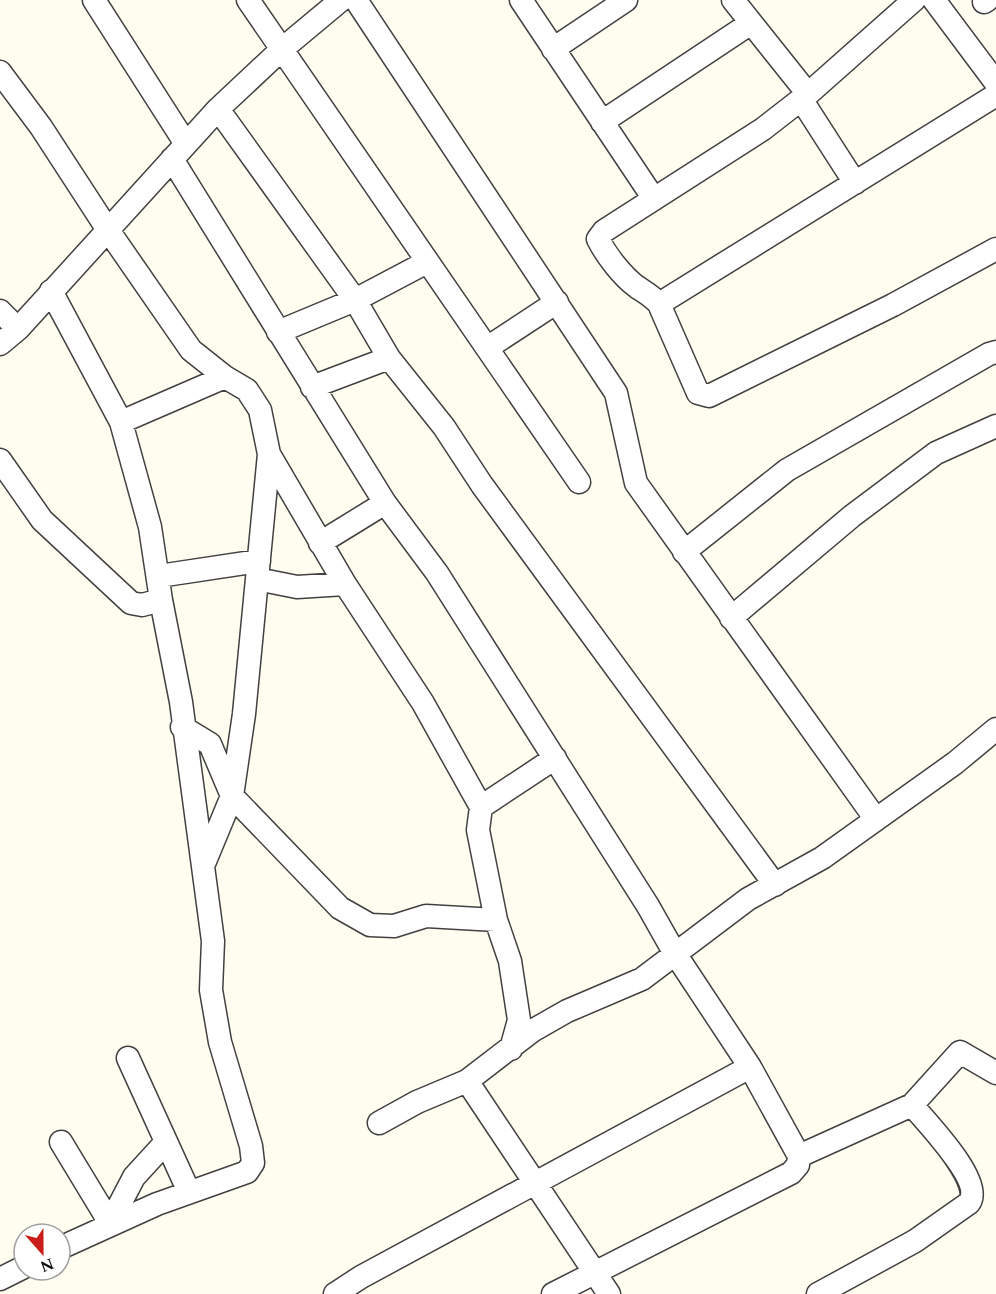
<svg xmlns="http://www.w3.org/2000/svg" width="996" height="1294" font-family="Spectral,serif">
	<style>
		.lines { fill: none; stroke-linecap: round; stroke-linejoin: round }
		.minor-casing { stroke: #414141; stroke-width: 25 }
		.minor { stroke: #fff; stroke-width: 22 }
	</style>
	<rect width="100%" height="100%" fill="#fffdf0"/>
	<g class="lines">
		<g class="minor-casing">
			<path id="minor" d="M94,0L186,144
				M248,0L579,482
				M356,0L616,393L636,483L875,818
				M521,0L654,199
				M733,0L808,94
				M914,0L808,94L763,129L604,231L598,239C606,255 622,276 637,287C646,293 652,296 659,304L698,393L709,396L893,305L996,249
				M934,0L996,83
				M984,2L987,0
				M553,49L626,0
				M0,72L41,127L108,230L191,350L225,377L247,390L260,410L269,454L345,584L423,703L481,807
				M801,99L855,183
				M218,109L355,300L389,358L444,427L482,485L775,885
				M602,122L751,23
				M172,159L385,503L437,573L648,906L674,952L750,1067L799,1156L798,1165L791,1173L553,1294
				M51,291L121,422L150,527L161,600L181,702L213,941L211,990L220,1042L251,1146L253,1163L247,1172L157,1204L60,1248
				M659,304L996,95
				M0,311L18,329
				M278,332L355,300L427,262
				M0,344L18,329L218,109L281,50L341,0
				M487,348L557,302
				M312,387L389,358
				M121,422L225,377
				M0,460L42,520L131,603L142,605L161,600
				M320,543L385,503
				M684,552L787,470L989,354L996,352
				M159,576L259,561
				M257,579L297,587L345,584
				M731,618L852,516L936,453L996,426
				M182,727L210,744L232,796L340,908L370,925L394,926L426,916L496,920
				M203,866L232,796L244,714L269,454
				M511,1049L519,1020L510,961L496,920L478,830L481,807L555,758
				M128,1058L189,1192
				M467,1081L609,1294
				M379,1123L417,1102L467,1081L532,1031L567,1011L642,979L748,899L822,858L955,763L996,729
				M61,1142L110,1223
				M799,1156L912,1105
				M110,1223L134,1177L166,1142
				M0,1279L24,1267
				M335,1294L361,1277L750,1067
				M818,1294L915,1241L969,1203C985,1182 926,1122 912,1105L960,1052L996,1073"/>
		</g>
		<use href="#minor" class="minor"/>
	</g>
	<g transform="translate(42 1252) rotate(159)"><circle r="28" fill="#ffffff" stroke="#9f9f9f" stroke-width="1.5"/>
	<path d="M0-4.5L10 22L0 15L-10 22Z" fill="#ca1e1b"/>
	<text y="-9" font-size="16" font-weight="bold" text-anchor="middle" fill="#0e0e0e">N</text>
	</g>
</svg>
